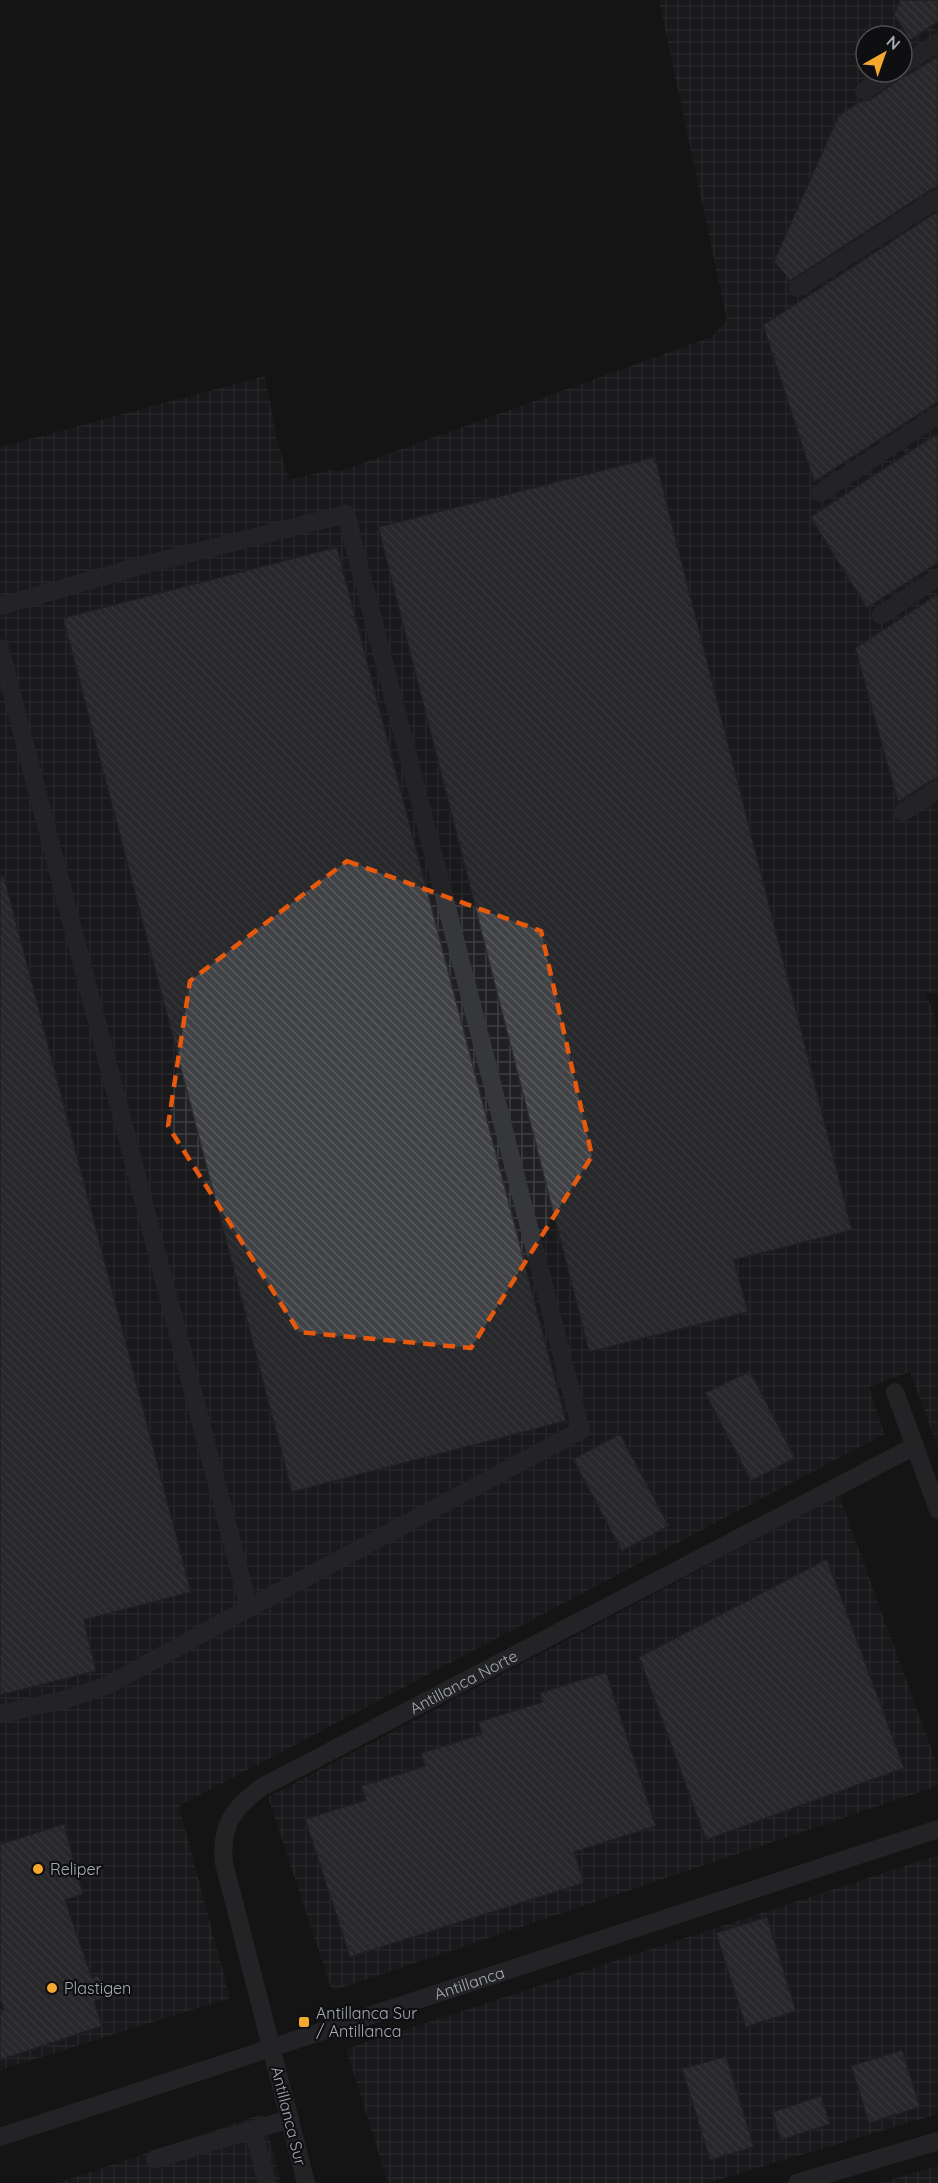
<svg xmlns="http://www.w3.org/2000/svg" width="938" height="2183" font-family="Quicksand,sans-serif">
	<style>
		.industrial { fill: url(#industrial-grid); fill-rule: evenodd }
		.building { fill: url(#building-back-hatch); stroke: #2e2e32; stroke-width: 1.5 }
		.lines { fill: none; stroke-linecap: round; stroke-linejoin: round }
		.minor { stroke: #35373b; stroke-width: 18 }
		.marked { fill: none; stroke: #e8590c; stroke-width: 4.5; stroke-dasharray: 12 8; stroke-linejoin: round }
		.poi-dot { fill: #f5a82d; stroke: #0f0f11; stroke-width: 2 }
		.labels { text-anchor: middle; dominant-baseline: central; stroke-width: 4.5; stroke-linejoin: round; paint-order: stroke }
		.street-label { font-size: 16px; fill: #a6acb7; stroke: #0f0f11 }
		.poi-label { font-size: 16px; fill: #a6acb7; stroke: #0f0f11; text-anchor: start }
	</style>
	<defs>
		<pattern id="industrial-grid" width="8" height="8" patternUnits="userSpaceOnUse" patternTransform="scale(1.5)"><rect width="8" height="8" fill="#202023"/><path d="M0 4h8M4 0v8" fill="none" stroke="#3d3e41"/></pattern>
		<pattern id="building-back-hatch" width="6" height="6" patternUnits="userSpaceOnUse" patternTransform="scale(1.5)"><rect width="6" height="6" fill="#404246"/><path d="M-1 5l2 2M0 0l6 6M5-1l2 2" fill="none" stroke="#595b5e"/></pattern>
	</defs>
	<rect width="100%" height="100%" fill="#141416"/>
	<path class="industrial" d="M659,0H938V995L925,992L933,1010L938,1038V1448L910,1372L869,1387L884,1434L179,1806L230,1998L0,2070V447L265,376L277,440L289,480L329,470L341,471L711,337L727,320ZM866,36H902V72H866Z
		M839,1495L938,1767V1786L332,1991L268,1797L613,1616Z
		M938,1855V2114L707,2183H388L346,2049Z
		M263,2114L281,2183H58Z
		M938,2166V2183H881Z"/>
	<path class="building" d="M900,0H938V22L910,40L894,15Z
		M938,56V187L932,189L790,281L774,261L839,115L861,101L870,100L902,77L908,75Z
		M938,211V402L814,482L763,325Z
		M938,433V563L867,608L810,517Z
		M655,457L852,1230L734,1260L748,1312L589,1352L378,527Z
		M337,547L566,1421L292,1492L63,618Z
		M938,594V778L932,780L898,802L855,648Z
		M4,876L191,1592L84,1620L96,1671L0,1695V877Z
		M750,1371L795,1458L751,1481L705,1393Z
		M620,1434L669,1526L622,1551L573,1459Z
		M827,1559L904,1768L706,1840L639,1657Z
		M606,1672L656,1826L574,1852L584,1883L350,1957L305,1819L366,1800L361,1786L425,1766L421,1753L482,1734L478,1722L542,1702L540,1693Z
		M64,1824L83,1894L65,1900L92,1978L99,1975L106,1997L94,2001L102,2026L0,2060V2011L4,2010L0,1999V1844Z
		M767,1917L796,2011L746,2027L716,1933Z
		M902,2050L920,2107L869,2123L851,2066Z
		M726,2056L754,2147L710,2160L682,2069Z
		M821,2096L830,2124L781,2140L772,2112Z"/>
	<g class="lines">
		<g class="minor">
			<path d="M902,66L938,42"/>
			<path d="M864,91L892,72"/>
			<path d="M798,288L938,198"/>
			<path d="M820,493L938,415"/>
			<path d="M0,606L144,565L346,514L581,1430L249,1608"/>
			<path d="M881,615L938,577"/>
			<path d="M0,648L249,1608L108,1685L67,1699L0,1714"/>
			<path d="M903,812L938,789"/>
			<path d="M895,1392L938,1510"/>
			<path d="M253,2129L267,2183"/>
			<path id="s1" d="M0,2137L938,1829"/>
			<path d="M155,2159L290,2119"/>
			<path id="s2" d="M306,2183L224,1863C220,1826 233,1808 262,1787L915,1446"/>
			<path d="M797,2183L938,2141"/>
		</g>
	</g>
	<path d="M0 0H938V2183H0ZM347,861L541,931L592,1156L471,1348L299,1332L168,1126L190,981Z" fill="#141416" fill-opacity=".55" fill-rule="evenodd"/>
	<path class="marked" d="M347,861L541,931L592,1156L471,1348L299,1332L168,1126L190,981Z"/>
	<g class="poi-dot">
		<circle cx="38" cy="1869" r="6"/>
		<circle cx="52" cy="1988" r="6"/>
		<rect x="298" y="2016" width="12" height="12" rx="3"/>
	</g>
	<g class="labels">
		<g class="street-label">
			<text stroke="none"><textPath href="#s2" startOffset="648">Antillanca Norte</textPath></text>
			<text stroke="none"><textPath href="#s1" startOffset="494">Antillanca</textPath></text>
			<text transform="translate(289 2116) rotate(76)">Antillanca Sur</text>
		</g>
		<g class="poi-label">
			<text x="50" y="1869">Reliper</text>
			<text x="64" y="1988">Plastigen</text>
			<text x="316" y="2013">Antillanca Sur<tspan x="316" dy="18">/ Antillanca</tspan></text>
		</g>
	</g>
	<g transform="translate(884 54) rotate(40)"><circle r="28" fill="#0f0f11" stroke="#4b4e53" stroke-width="1.5"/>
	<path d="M0-4.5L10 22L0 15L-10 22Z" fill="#f5a82d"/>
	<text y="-9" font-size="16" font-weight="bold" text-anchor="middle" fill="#a6acb7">N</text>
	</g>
</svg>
